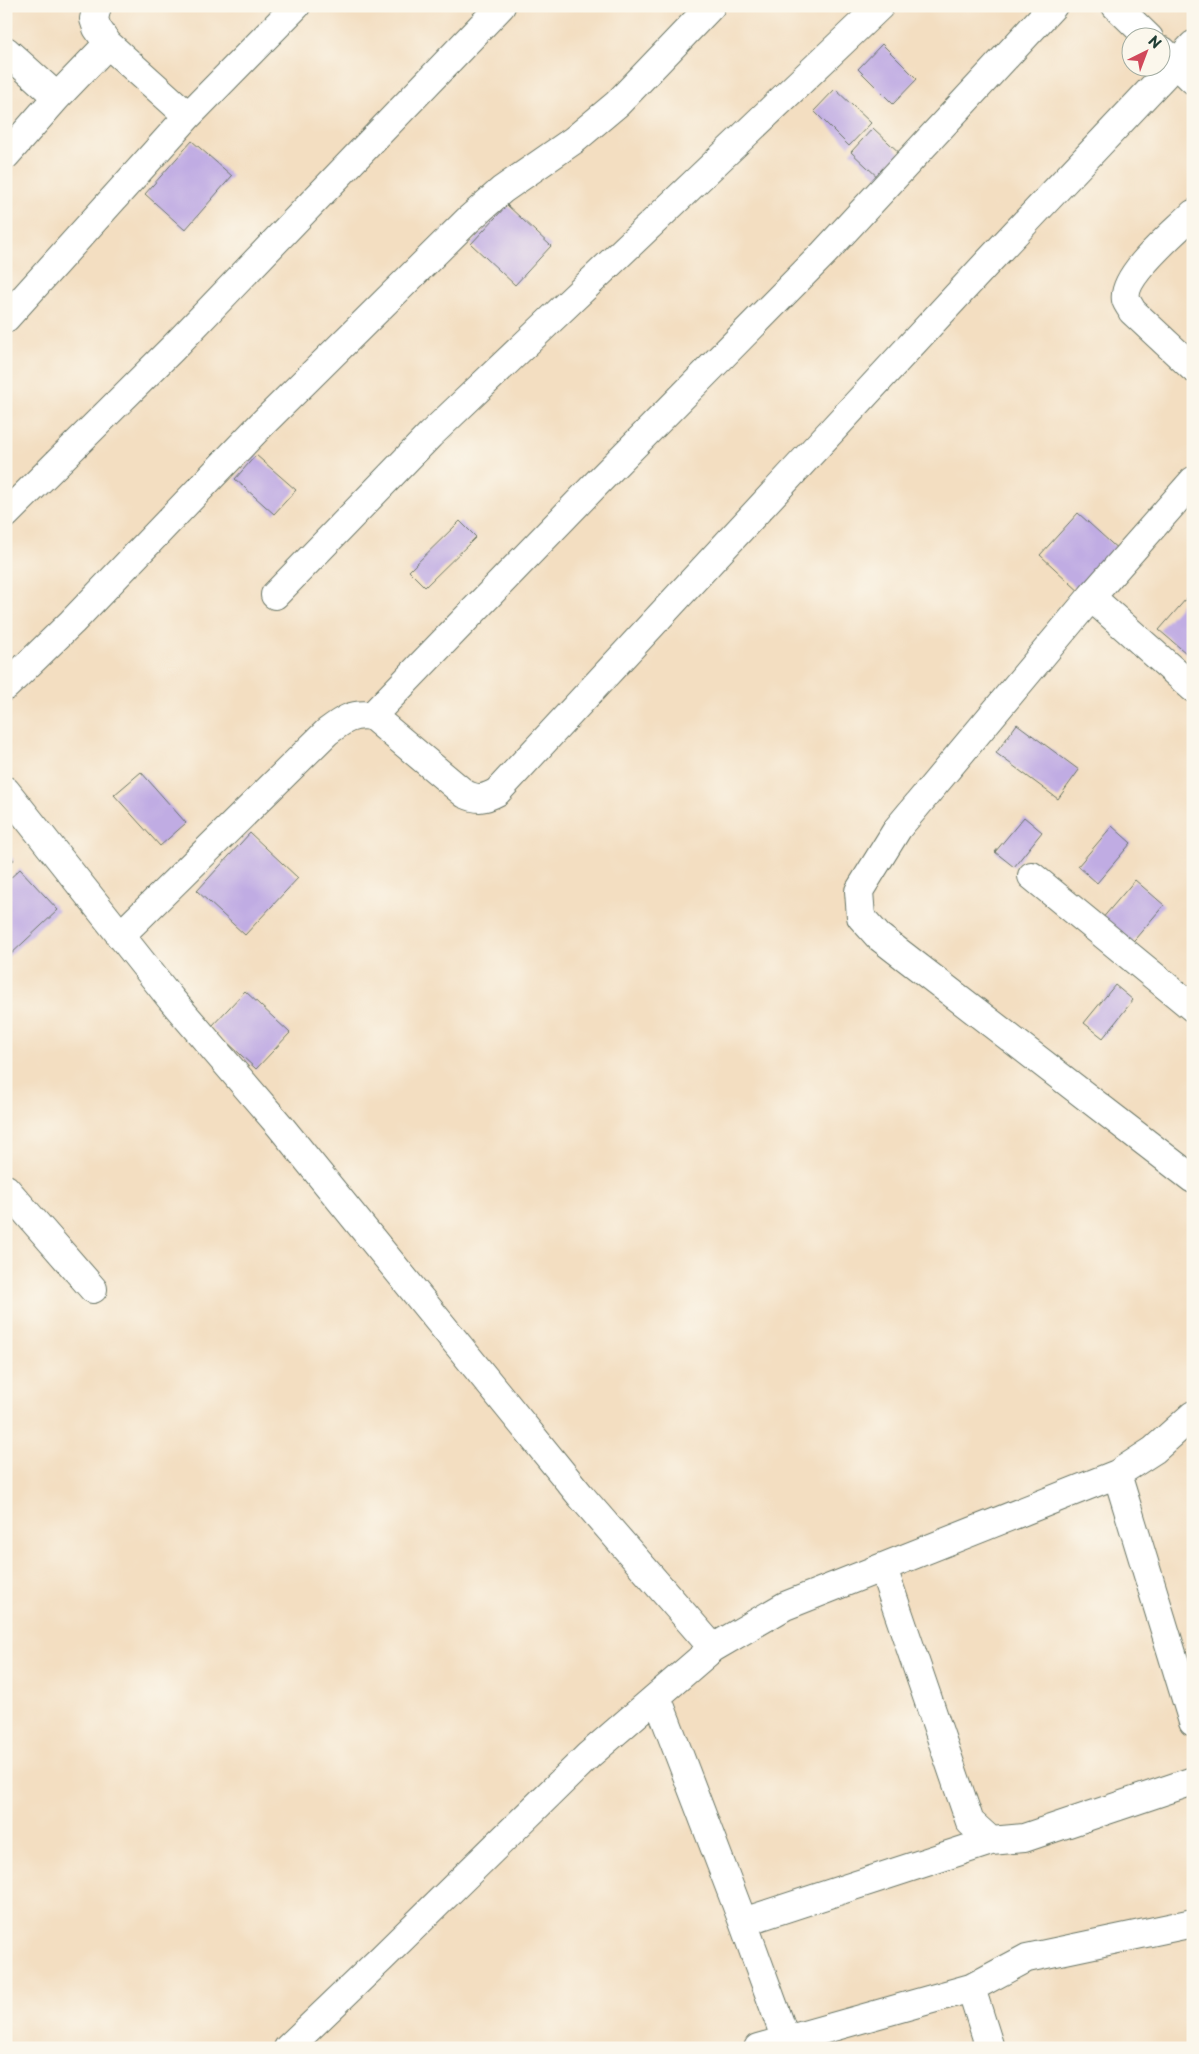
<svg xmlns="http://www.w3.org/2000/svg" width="1199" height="2054" font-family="'Playpen Sans',sans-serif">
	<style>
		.building { fill: #c0ace3 }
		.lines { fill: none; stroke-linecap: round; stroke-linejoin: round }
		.minor-casing { stroke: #697565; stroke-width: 30 }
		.minor { stroke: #fff; stroke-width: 28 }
	</style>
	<rect width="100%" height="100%" fill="#fbf7ec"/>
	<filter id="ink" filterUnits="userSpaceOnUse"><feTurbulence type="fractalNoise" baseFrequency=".02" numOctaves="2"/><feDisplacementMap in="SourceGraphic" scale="10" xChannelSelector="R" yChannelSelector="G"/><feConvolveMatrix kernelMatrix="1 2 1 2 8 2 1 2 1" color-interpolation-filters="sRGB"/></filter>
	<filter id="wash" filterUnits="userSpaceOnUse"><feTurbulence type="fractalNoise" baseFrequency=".0096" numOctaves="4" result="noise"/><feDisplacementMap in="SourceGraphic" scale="20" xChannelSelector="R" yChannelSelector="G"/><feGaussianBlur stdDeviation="1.12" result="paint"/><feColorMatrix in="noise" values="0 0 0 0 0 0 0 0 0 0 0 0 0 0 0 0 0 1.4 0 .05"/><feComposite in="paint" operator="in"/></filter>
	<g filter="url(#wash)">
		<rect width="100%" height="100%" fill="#f3dec1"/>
		<g id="blocks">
			<path class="building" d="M882,44L917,79L893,104L858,69Z
				M835,89L871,123L849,146L814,111Z
				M873,128L904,157L882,181L851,152Z
				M192,141L232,176L185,230L145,194Z
				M507,205L551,246L515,285L471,244Z
				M256,455L296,490L274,514L235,479Z
				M1078,513L1121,552L1083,595L1040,555Z
				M460,521L476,537L425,587L409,571Z
				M1193,591V659L1159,630Z
				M1017,724L1079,770L1058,799L996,753Z
				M141,772L186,823L160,846L114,795Z
				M1024,817L1042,832L1014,867L995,852Z
				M1112,826L1131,843L1097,883L1078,866Z
				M250,833L298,878L245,935L197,891Z
				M6,851L14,860L6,867Z
				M20,869L58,910L8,957L6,956V882Z
				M1135,880L1164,905L1130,945L1101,920Z
				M1115,985L1133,1000L1103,1038L1084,1023Z
				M245,991L290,1033L256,1069L211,1027Z"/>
		</g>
	</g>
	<g filter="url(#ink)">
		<use href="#blocks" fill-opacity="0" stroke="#697565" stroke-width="1"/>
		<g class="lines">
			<g class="minor-casing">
				<path id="minor" d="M97,6L94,19L97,28L108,44L188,116
					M1116,6L1149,38
					M6,51L57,97
					M1163,51L1193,80
					M6,155L57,97L108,44
					M1193,214C1176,231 1121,276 1126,300C1127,303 1131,308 1132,311L1193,368
					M6,318L188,116L296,6
					M1193,481L1091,597L898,828L859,891L861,917L878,936L1193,1179
					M6,514L172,349L501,6
					M275,595L430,435L880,6
					M1091,597L1193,688
					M6,686L72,622L262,424L468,220L502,190L574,140L617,104L711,6
					M372,716L600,480L824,253L1053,6
					M6,791L171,999L280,1126L580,1495L713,1648
					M1032,876L1193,1008
					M120,936L327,732C343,720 352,713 372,716L465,794C478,800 484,799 497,792L989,261L1193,45
					M6,1189L93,1289
					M1117,1474L1193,1722
					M883,1568L970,1822L991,1841L1024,1838L1193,1781
					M657,1697L743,1922L786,2040
					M743,1922L991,1841
					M971,1988L990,2048
					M288,2048L382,1958L589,1755L713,1648L785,1606L1117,1474L1154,1450L1193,1415
					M758,2048L971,1988L1027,1958L1193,1923"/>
			</g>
			<use href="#minor" class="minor"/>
		</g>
	</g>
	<rect width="1199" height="2054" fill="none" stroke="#fbf7ec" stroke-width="25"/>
	<g transform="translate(1146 52) rotate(42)"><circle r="24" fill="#fbf7ec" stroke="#a3ada2"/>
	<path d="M0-4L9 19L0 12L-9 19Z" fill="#d1495b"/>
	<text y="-8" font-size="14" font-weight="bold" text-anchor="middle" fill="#1f3d34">N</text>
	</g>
</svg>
